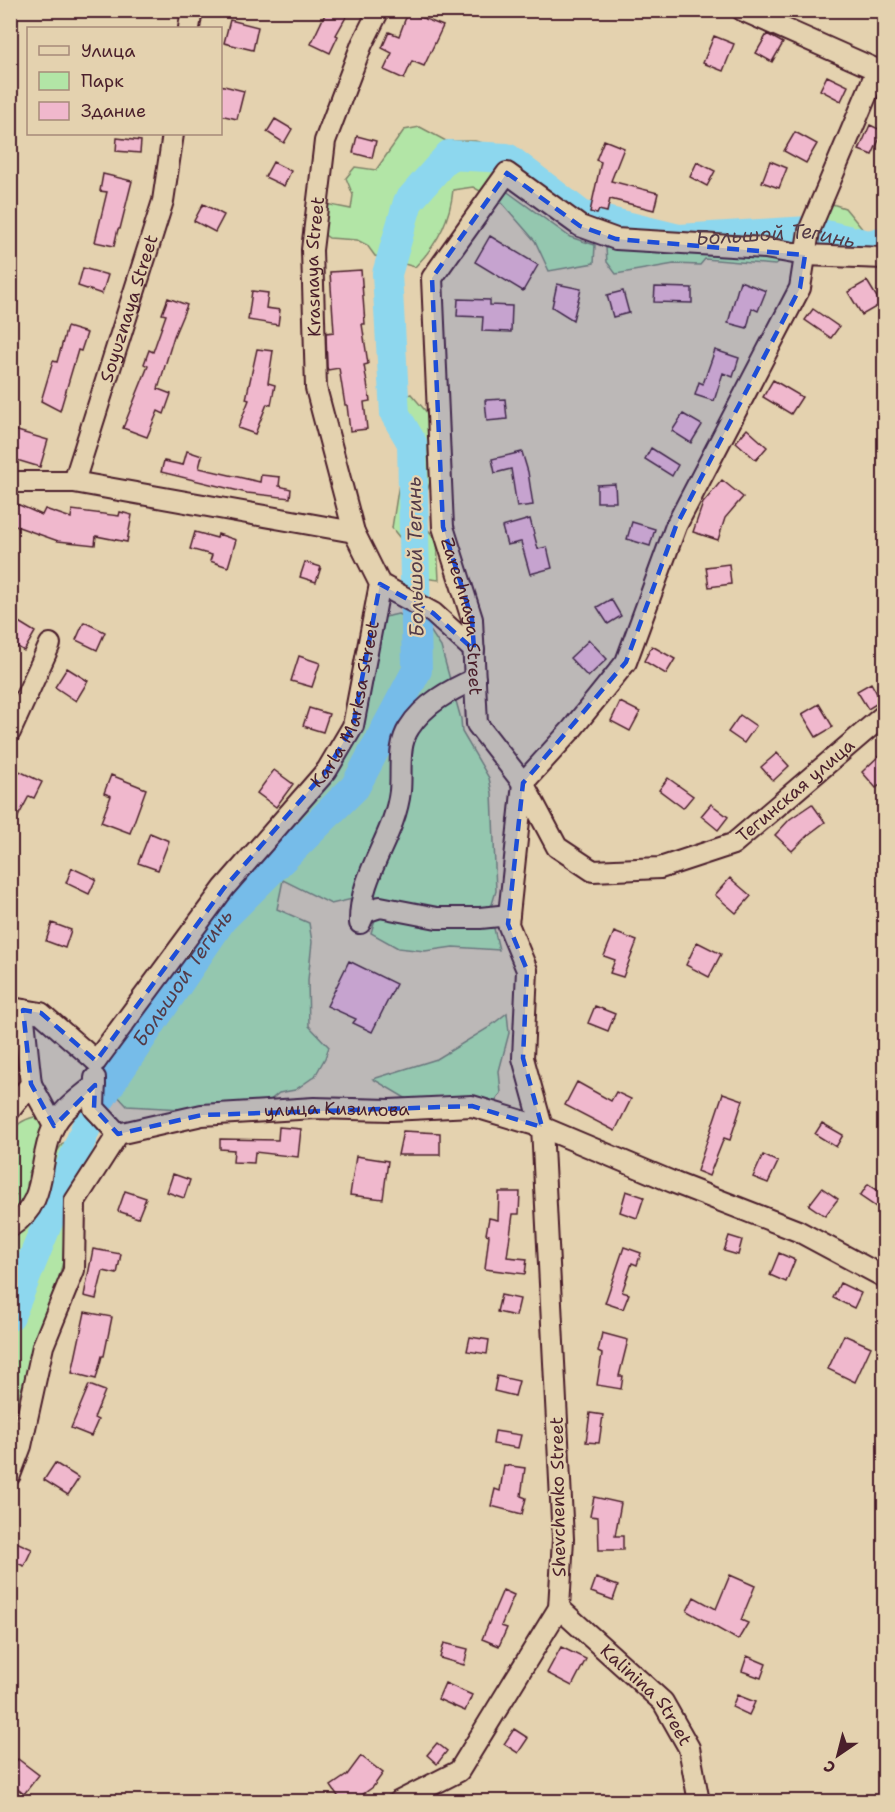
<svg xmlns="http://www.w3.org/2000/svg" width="895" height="1812" font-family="'Shantell Sans',sans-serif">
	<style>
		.green { fill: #b2e5a6; stroke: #7e8268; stroke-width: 1.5 }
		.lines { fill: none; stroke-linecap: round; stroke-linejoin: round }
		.river { stroke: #8dd7ee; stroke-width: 30 }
		.building { fill: #f0b8cd; stroke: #4a1f2b; stroke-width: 1.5 }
		.minor-casing { stroke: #4a1f2b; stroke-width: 24 }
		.minor { stroke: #e4d2af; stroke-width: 20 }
		.marked { fill: #1d4ed8; fill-opacity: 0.2; stroke: #1d4ed8; stroke-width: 4.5; stroke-dasharray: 12 8; stroke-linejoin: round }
		.labels { text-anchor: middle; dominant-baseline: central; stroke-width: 4.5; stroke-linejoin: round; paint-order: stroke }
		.street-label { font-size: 18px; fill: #4a1f2b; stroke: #e4d2af }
		.water-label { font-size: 20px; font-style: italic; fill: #543b48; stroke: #e4d2af }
	</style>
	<rect width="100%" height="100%" fill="#e4d2af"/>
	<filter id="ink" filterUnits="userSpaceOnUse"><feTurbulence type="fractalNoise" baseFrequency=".0167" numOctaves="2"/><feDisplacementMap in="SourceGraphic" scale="12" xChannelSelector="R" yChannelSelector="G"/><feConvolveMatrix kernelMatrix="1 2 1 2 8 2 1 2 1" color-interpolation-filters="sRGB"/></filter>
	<g filter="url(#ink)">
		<path class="green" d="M420,127L446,141H475L492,145L501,162L508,183L505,190L570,237L595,245L594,263L549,271L535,241L502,203L473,187L453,190C450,221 437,245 415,267L375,256L367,245L357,240L329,238L319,231L326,204L351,209L353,195L346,178L355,167L376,170L404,130Z
			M829,203L845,208L864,231L876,237L884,231V253L853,247H825L816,243Z
			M751,227H795L798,244L775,265L705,259L700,265L674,264L616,274L607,262L606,248L616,239L727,242Z
			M411,394L430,416L428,451L430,482L419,518L437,541L439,580L406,576L407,547L392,528L403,458L397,429L401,398Z
			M398,614L430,630L441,647L461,719L462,732L489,778L492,793L496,891L490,911L499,950L453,947L425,951L398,948L371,933L376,916L361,897L331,904L283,880L277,909L309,923L312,942L308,980L309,1026L329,1047L325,1058L315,1076L295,1090L279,1093L263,1106L202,1110L127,1106L114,1092L94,1108L96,1061L327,770L381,618Z
			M507,1013L509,1033L499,1071L501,1093L494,1104L412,1102L373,1079L437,1059L488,1028Z
			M34,1117L44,1122L41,1149L29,1173L27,1185L46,1203L48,1164L63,1143H88L91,1156L66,1203L63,1262L52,1303L30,1362L15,1409L11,1440L10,1204L16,1195L11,1194V1134C16,1124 23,1120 34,1117Z"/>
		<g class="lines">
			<path class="river" id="s1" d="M10,1316L94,1108L222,919L355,787L417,670L412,443L395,414L387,274L408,202L449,155L507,158L581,215L679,239L809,231L869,245L884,241"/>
		</g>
		<path class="building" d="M327,10H350L336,35L338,36L330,53L311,44Z
			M408,12L443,26L424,66L412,61L404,79L384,70L392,53L382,48L389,32L399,36Z
			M230,20L258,27L253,50L224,43Z
			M767,34L783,43L772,62L756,53Z
			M714,36L734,44L723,71L703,63Z
			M827,76L848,86L841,101L820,90Z
			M220,85L244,91L237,119L220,115Z
			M275,119L292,129L284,143L267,132Z
			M870,125L883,131L872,155L859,150Z
			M795,132L817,144L806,163L784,151Z
			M357,136L376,141L372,158L353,153Z
			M117,138L141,141L140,153L116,151Z
			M604,140L624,148L611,181L658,193L654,210L610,199L607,212L599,210L597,214L590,212L601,162L596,160Z
			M770,161L787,168L779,188L762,182Z
			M273,162L291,171L284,186L265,177Z
			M697,162L715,171L707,186L690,177Z
			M103,174L132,181L120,229H118L114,246L95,242L107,192L100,191Z
			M203,204L224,215L215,232L194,221Z
			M490,236L538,265L523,291L475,262Z
			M83,268L108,275L102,294L78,286Z
			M361,270L365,324H362L368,364L364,365L370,401L364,402L367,429L350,431L347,405H345L339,368L328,370L327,367L326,333L334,332L330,272Z
			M740,281L766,291L758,311L752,308L747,328L728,323Z
			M867,281L881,304L862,315L848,292Z
			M557,284L581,289L573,320L552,307Z
			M655,287L692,288V303L654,302Z
			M252,291L268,293L266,308L280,310L278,325L248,320Z
			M623,291L629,313L613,317L607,295Z
			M168,298L187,305L174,336L158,389L171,394L164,414L158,411L147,437L123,428L148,366L144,364L149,350L153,352L166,315L162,314Z
			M458,299L490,300V305L512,306L511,332L482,331L483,317L457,316Z
			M813,309L839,327L831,338L805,320Z
			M67,327L87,333L81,351L78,350L60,411L41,401L53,361L57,362Z
			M257,349L273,351L268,383L275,385L271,405L267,404L255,434L238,428L249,400L246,399Z
			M715,350L739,358L733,377L723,373L714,401L695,395L699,382L703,384Z
			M773,380L802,397L791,414L763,397Z
			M505,399L507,419L487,421L485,400Z
			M683,414L702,425L691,443L672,431Z
			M747,429L767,447L756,460L736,442Z
			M14,430L48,440L40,467L10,458V442Z
			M651,448L678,465L672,476L645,459Z
			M187,451L202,456L199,468L260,482L261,475L280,477L279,486L291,489L290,498L247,493L161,472L164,461L183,465Z
			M522,452L528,472L533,505L517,507L511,469L495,473L492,459Z
			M722,480L743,497L725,518L718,540L693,532L703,503Z
			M615,484L616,502H597V485Z
			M17,504L42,515L45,509L71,518L72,510L119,516L120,512L132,515L127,542L96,536L95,545L58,541L10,524Z
			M530,519L538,549L547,547L552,568L530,574L521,542L507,545L502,527Z
			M632,522L655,529L650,546L627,539Z
			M195,532L217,538L218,534L236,540L228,567L210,561L212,555L190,549Z
			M305,562L321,567L316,582L300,577Z
			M729,564L731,584L709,587L706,567Z
			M611,599L621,616L608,624L597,607Z
			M17,621L35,632L24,651L10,642V631Z
			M84,622L105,632L97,650L76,640Z
			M589,640L607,659L588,677L570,658Z
			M652,646L675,659L666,674L644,661Z
			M299,656L320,663L312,687L291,681Z
			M67,668L88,681L76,701L55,687Z
			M871,683L881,701L868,709L857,691Z
			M620,702L640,712L630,731L611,721Z
			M819,704L833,727L816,737L802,714Z
			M309,708L329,714L323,732L303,726Z
			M740,715L756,726L744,743L728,732Z
			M885,750V781L876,788L862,772Z
			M777,753L789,766L773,781L761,767Z
			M15,769L42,782L34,798L29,796L10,832V780Z
			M274,770L293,784L276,807L257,793Z
			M111,775L146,789L130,833L101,822L111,796L104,793Z
			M668,778L693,796L683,808L659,790Z
			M711,804L728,817L718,830L701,816Z
			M812,804L825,822L808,835L792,851L775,835L790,819Z
			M150,833L169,841L158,870L138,863Z
			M72,868L96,879L89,894L66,883Z
			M730,878L751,896L736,913L715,895Z
			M52,923L71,930L65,948L46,941Z
			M614,932L637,941L623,977L610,973L615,960L604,956Z
			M697,942L721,954L709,977L686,965Z
			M349,961L396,984L372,1032L353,1023L356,1019L327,1006Z
			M595,1006L615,1014L608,1031L588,1023Z
			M577,1082L611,1101L616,1092L631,1099L615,1131L565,1105Z
			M723,1093L743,1100L730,1140L724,1138L709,1176L697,1171Z
			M822,1123L843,1135L836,1147L815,1134Z
			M279,1127L301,1129L298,1157L255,1152L254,1163L233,1162L234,1150L220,1149V1139L278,1140Z
			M403,1131L440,1133V1155H398Z
			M763,1155L778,1162L768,1183L753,1177Z
			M356,1156L388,1161L383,1199L350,1195Z
			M173,1174L190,1180L184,1198L167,1192Z
			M868,1184L885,1195V1213L860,1196Z
			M822,1188L838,1199L825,1216L809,1205Z
			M125,1191L146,1198L138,1218L118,1211Z
			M626,1191L644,1197L637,1218L620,1212Z
			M499,1192H520L519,1214H513L507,1257L527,1259L525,1274L485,1269L489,1235L486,1234L489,1218L498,1220Z
			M729,1236L742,1240L738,1255L724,1251Z
			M624,1247L641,1253L637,1265L632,1263L622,1292L629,1294L623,1309L605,1303Z
			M93,1249L121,1254L117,1274L103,1271L96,1299L84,1296Z
			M779,1253L795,1260L786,1282L770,1275Z
			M840,1283L861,1293L854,1308L833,1298Z
			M501,1295L520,1299L516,1316L497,1312Z
			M85,1312L112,1317L104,1356H102L96,1379L72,1373Z
			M602,1333L628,1340L619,1376H623L621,1389L597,1385L602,1354L598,1352Z
			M844,1335L871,1347L855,1382L828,1369Z
			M470,1337L489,1340L487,1354L467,1351Z
			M497,1376L519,1381L515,1396L494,1391Z
			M89,1385L105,1391L94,1418L98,1420L91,1436L71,1428Z
			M590,1413L603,1415L599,1443L586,1442Z
			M495,1431L521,1435L518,1448L493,1444Z
			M55,1463L79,1478L68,1495L44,1480Z
			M504,1465L525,1468L521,1496L526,1498L522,1514L491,1506L495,1489L500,1491Z
			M594,1497L621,1503L615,1536H623V1550H599L598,1517L590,1516Z
			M14,1541L32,1549L24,1566L10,1560V1549Z
			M730,1575L755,1586L741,1620L748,1623L738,1640L687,1611L694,1597L716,1609Z
			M596,1578L618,1586L613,1600L591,1592Z
			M503,1590L514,1595L501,1626L507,1628L499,1646L482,1639Z
			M444,1643L468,1649L464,1665L440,1658Z
			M561,1647L586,1659L572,1686L547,1673Z
			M747,1656L766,1664L761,1678L742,1671Z
			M445,1683L472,1695L465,1711L438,1699Z
			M737,1695L755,1702L749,1715L732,1707Z
			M514,1729L528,1738L518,1753L504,1744Z
			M437,1743L447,1751L437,1764L427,1755Z
			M361,1756L383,1773L373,1787L352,1802H342L331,1786L347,1775Z
			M18,1759L39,1775L24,1794L10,1783V1768Z"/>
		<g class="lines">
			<g class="minor-casing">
				<g id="minor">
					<path d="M742,10L884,73"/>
					<path d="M189,28L192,10"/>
					<path id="s2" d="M884,258L805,255L765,248L616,239L580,226L507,173L432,278L443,527L472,619L477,724L523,783L557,847L593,871L660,868L733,844L884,715"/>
					<path d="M10,482H74L354,532"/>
					<path id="s3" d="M74,482L163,201L173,134"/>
					<path d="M380,584L433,613L474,650"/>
					<path d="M475,679C450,690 424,704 409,728C397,746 402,771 400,791C395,837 359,874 360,923L365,912L380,907L437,918H480L509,915"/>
					<path d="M10,732L50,644"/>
					<path d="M523,783L572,729L626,662L676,526L800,288L809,231L877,70"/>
					<path d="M12,1008L41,1013L96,1061"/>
					<path id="s4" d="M96,1061L224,888L327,770L353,726L380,584L354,532L316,388L312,250L325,141L362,44L379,10"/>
					<path d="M95,1078L94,1108L118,1134"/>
					<path d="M31,1084L54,1126"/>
					<path d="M10,1110L31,1084L23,1010"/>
					<path d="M10,1227C50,1201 36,1165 53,1128C61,1110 81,1097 95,1085"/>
					<path id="s5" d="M10,1475L21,1446L43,1346L74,1270L75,1201L118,1134L202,1115L314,1108L390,1110L472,1106L542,1127L675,1183L798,1231L884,1277"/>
					<path id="s6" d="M559,1608L663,1702L689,1748L699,1802"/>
					<path d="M398,1802L459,1771L559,1608L563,1539L542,1127L523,1058L527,970L508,924L523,783"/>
				</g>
			</g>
			<use href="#minor" class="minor"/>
		</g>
	</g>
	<path class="marked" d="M507,173L580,226L616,239L805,255L800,288L676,526L626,662L523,783L508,924L527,970L523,1058L542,1127L472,1106L202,1115L118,1134L94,1108L95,1085L54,1126L31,1084L23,1010L41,1013L96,1061L224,888L327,770L353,726L380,584L433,613L474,650L472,619L443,527L432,278Z"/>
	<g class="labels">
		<g class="street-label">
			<text stroke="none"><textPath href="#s4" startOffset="896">Krasnaya Street</textPath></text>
			<text stroke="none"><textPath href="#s3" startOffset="182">Soyuznaya Street</textPath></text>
			<text stroke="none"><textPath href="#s2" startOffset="868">Zarechnaya Street</textPath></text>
			<text stroke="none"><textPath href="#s4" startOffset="441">Karla Marksa Street</textPath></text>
			<text stroke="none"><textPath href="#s2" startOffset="1394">Тегинская улица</textPath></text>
			<text stroke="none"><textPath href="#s5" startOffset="585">улица Кизилова</textPath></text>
			<text transform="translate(558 1497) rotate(-91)">Shevchenko Street</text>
			<text stroke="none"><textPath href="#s6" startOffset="124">Kalinina Street</textPath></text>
		</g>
		<g class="water-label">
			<text stroke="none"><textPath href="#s1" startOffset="1660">Большой Тегинь</textPath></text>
			<text transform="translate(415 557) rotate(-91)">Большой Тегинь</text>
			<text stroke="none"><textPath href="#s1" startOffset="382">Большой Тегинь</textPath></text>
		</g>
	</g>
	<rect width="895" height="1812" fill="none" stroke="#e4d2af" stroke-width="36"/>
	<rect x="18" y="18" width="859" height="1776" fill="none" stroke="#4a1f2b" stroke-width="2" filter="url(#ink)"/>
	<rect x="27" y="27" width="195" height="108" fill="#e4d2af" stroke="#a68a7a" stroke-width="1.5"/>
	<rect x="39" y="46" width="30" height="9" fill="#e4d2af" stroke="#a68a7a" stroke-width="1.5"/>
	<text x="81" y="57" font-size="18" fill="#4a1f2b">Улица</text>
	<rect x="39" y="72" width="30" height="18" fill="#b2e5a6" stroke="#a68a7a" stroke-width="1.5"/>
	<text x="81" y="87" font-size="18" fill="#4a1f2b">Парк</text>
	<rect x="39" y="102" width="30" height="18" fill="#f0b8cd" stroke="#a68a7a" stroke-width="1.5"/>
	<text x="81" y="117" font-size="18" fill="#4a1f2b">Здание</text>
	<g transform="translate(838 1755) rotate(215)" stroke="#e4d2af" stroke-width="4.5" paint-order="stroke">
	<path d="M0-4.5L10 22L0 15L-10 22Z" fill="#4a1f2b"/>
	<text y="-9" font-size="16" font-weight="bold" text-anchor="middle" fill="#4a1f2b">С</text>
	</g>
</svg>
